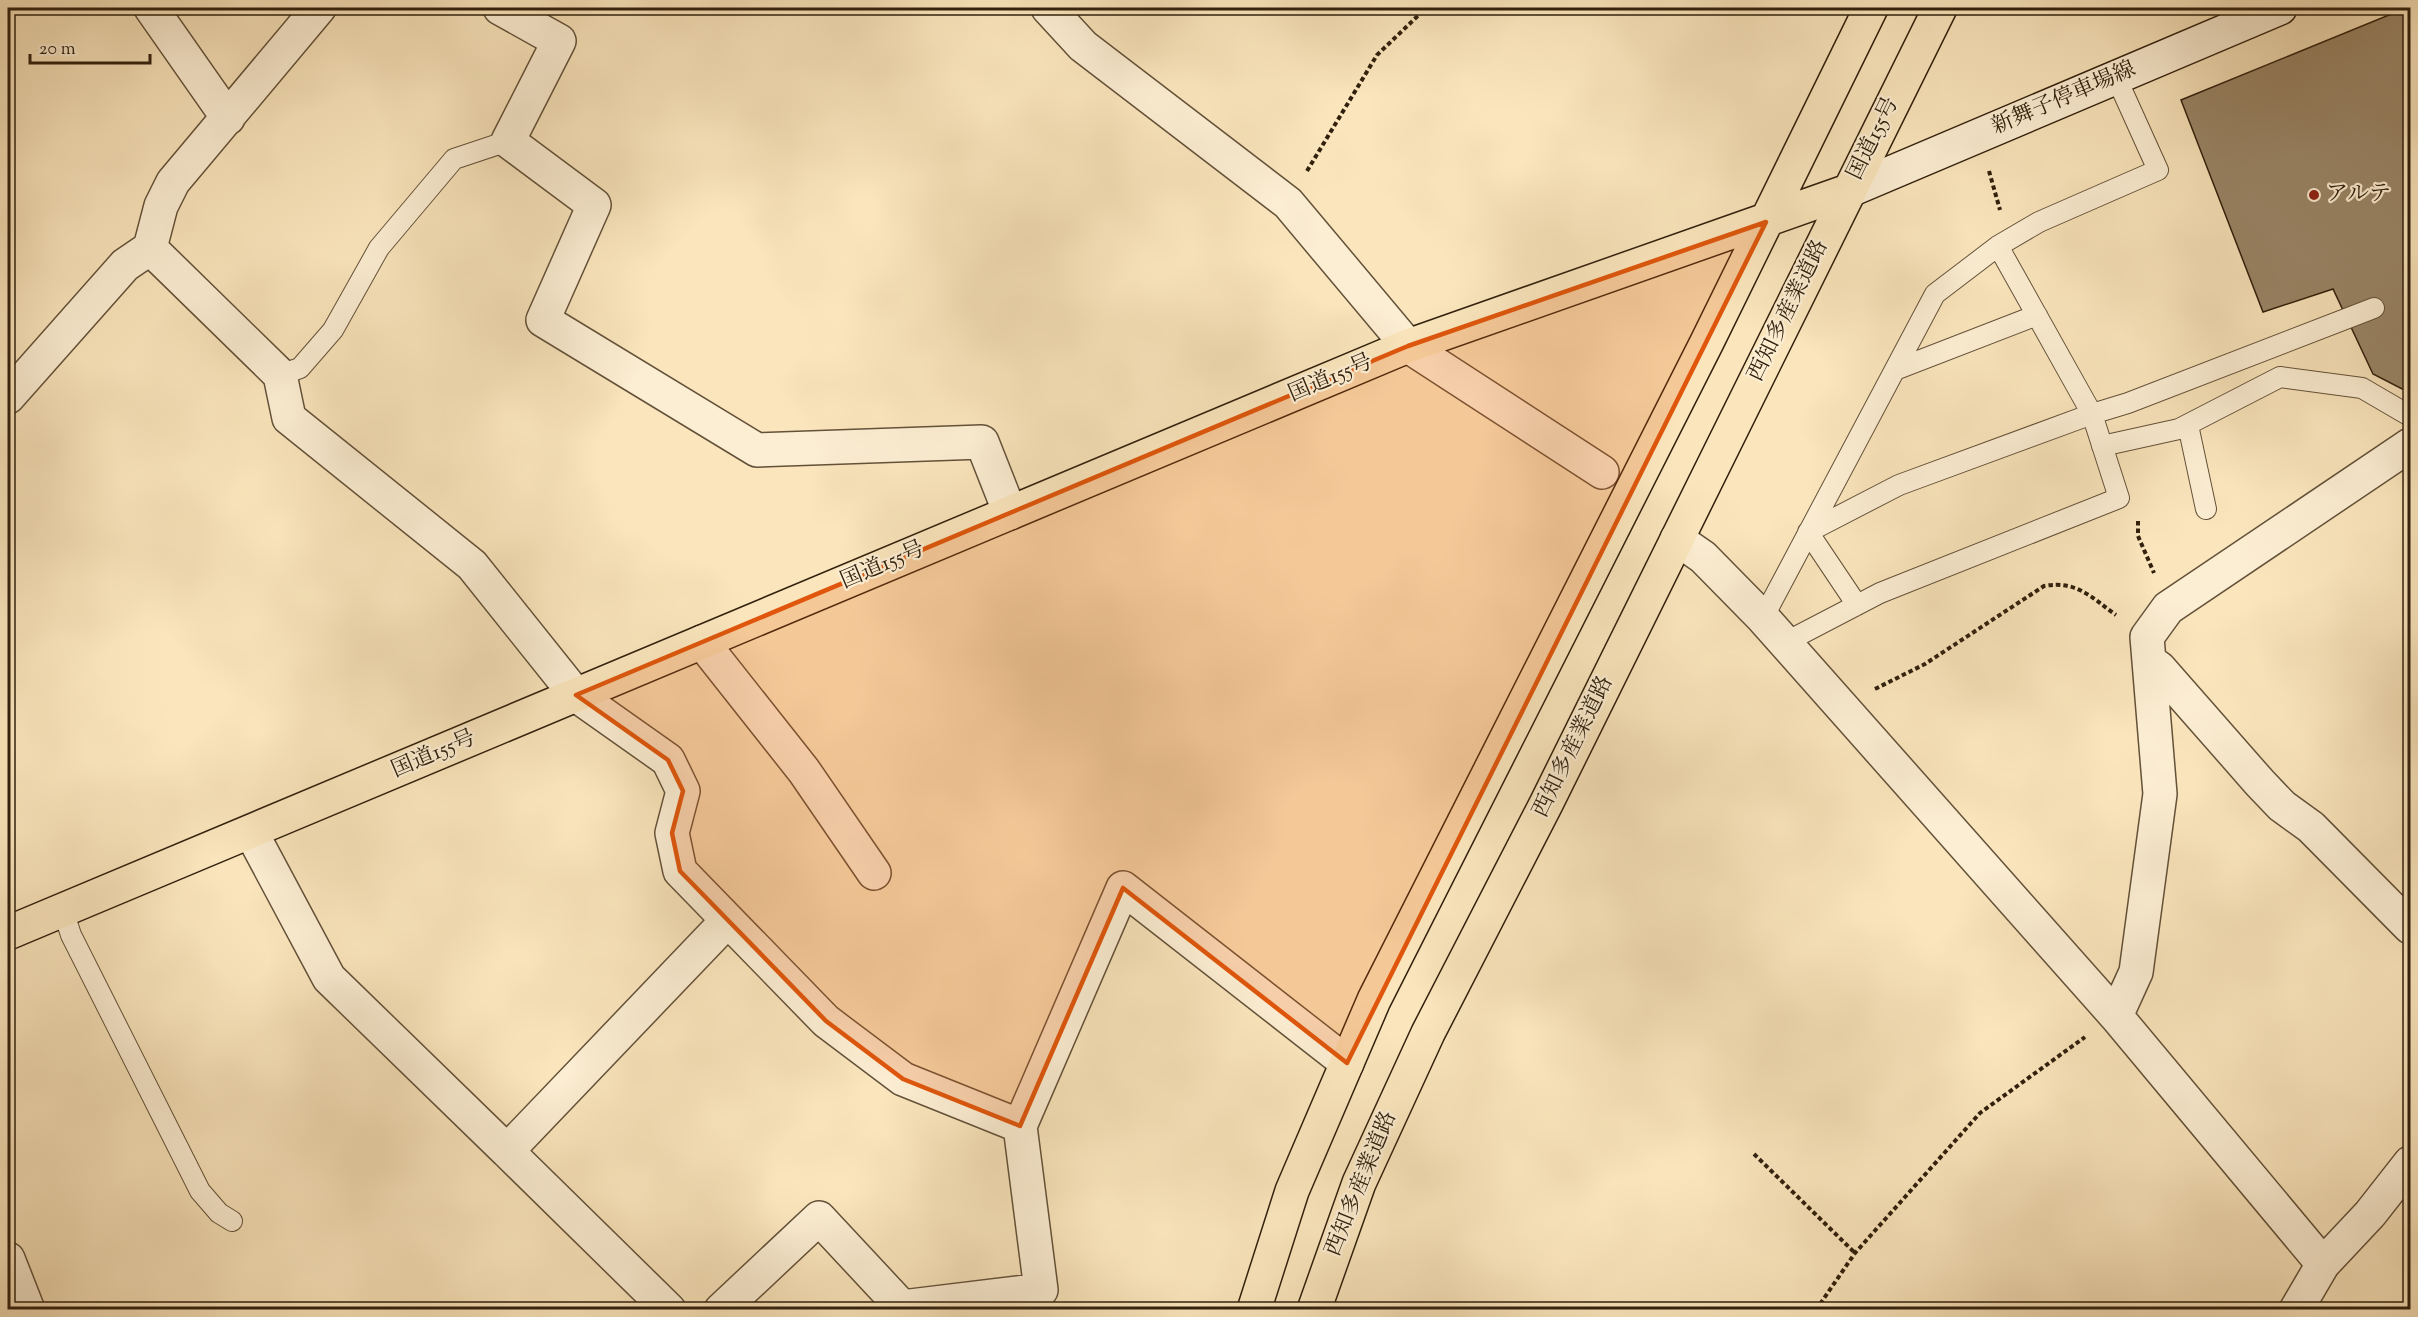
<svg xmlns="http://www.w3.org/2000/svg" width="2418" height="1317" font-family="'Sorts Mill Goudy','Noto Serif JP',serif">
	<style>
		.building { fill: #9a8668; stroke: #31200d; stroke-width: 1.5 }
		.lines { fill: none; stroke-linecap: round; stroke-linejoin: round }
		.service-casing { stroke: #635139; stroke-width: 22 }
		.minor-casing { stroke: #635139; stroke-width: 36 }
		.secondary-casing { stroke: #31200d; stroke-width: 36 }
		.trunk-casing { stroke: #31200d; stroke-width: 36 }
		.path { stroke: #31200d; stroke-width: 4; stroke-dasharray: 4.5 3; stroke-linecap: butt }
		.service { stroke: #fceed3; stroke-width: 20 }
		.minor { stroke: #fceed3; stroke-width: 33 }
		.secondary { stroke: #fceed3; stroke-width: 33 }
		.trunk { stroke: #fae5bc; stroke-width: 33 }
		.marked { fill: #df560c; fill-opacity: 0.2; stroke: #df560c; stroke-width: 4.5; stroke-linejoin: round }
		.poi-dot { fill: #8f2418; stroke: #fceed3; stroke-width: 2 }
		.labels { text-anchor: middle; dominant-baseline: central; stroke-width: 4.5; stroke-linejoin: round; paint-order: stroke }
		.street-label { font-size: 22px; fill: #31200d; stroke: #fceed3 }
		.poi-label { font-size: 22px; fill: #31200d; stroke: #fceed3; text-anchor: start }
	</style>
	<rect width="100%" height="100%" fill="#fae5bc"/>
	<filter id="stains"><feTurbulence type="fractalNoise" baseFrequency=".00333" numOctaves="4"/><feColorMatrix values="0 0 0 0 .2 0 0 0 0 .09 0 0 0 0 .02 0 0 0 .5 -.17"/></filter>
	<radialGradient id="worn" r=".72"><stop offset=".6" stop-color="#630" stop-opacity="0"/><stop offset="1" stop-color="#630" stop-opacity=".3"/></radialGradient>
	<path class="building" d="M2406,8H2410V393L2373,374L2333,289L2263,312L2181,100Z"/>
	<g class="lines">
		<g class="service-casing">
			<path id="service" d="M1895,370L2037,315
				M280,375L300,368L333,330L379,248L454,159L508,141
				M2188,425L2206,509
				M2102,446L2179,429L2280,377L2362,388L2410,416
				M1857,605L1808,532L1899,485L2092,414L2128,403L2374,308
				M1763,618L1935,294L1998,246L2039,222L2158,170L2116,77
				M1784,643L1880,593L2119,498L2092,414L1998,246
				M63,910L71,935L200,1191L219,1213L232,1221"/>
		</g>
		<g class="minor-casing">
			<path id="minor" d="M151,8L228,118
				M500,8L559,41L508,141L594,205L543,320L757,450L982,442L1010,513
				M1048,8L1083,46L1288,203L1408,346L1602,472
				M150,248L280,375L289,418L472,565L576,695L668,760L683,791L672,833L680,871L826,1021L903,1079L1020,1126L1123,888L1347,1063
				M8,397L125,265L150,248L161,206L173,182L319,8
				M1677,539L1703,557L1763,618L2116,1016L2323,1264
				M702,642L804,771L874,873
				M2149,661L2159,668L2260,783L2282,806L2311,827L2410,927
				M251,832L329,978L507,1151L727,921
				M2116,1016L2136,972L2160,794L2147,637L2168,608L2410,445
				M507,1151L669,1310
				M8,1259L28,1310
				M721,1310L819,1218L902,1307L1041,1290L1020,1126
				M2296,1310L2323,1264L2370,1214L2410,1163"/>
		</g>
		<g class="secondary-casing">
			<path id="secondary" d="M1848,191L2280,8"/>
		</g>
		<g class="trunk-casing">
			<path id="trunk" d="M8,933L1408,346L1848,191
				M1254,1310L1292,1191L1374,1000L1707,342L1871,8
				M1314,1310L1359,1183L1428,1033L1546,804L1940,8"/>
		</g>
		<path class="path" d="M1307,171L1377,55L1426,8
			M1989,171L2000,210
			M2138,521V536L2154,573
			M1875,689L1925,664L2044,586C2077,580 2092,598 2116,615
			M1754,1154L1855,1253
			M1816,1310L1855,1253L1980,1113L2085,1037"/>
		<use href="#service" class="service"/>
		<use href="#minor" class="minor"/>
		<use href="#secondary" class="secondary"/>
		<use href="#trunk" class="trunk"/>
	</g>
	<path class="marked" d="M1766,222L1347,1063L1123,888L1020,1126L903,1079L826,1021L680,871L672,833L683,791L668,760L576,695L1408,346Z"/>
	<circle class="poi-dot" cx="2314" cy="195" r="6"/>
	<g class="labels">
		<g class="street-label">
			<text transform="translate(2064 99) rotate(-23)">新舞子停車場線</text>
			<text transform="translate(1874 139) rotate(-64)">国道155号</text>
			<text transform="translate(1789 311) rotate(-64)">西知多産業道路</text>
			<text transform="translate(1331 379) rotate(-23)">国道155号</text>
			<text transform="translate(883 566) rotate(-23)">国道155号</text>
			<text transform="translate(1574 747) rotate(-64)">西知多産業道路</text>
			<text transform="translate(434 755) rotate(-23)">国道155号</text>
			<text transform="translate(1362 1184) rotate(-68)">西知多産業道路</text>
		</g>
		<g class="poi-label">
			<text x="2326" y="195">アルテ</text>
		</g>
	</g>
	<rect width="2418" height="1317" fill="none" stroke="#fae5bc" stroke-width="30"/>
	<rect x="9" y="9" width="2400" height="1299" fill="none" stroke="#31200d" stroke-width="3"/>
	<rect x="15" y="15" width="2388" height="1287" fill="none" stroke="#31200d" stroke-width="1.5"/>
	<path d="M30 54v9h120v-9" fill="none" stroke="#31200d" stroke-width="3"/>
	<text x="39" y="54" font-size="18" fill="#31200d" stroke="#fceed3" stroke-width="4.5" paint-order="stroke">20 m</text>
	<rect width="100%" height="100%" filter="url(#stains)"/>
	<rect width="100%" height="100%" fill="url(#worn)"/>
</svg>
